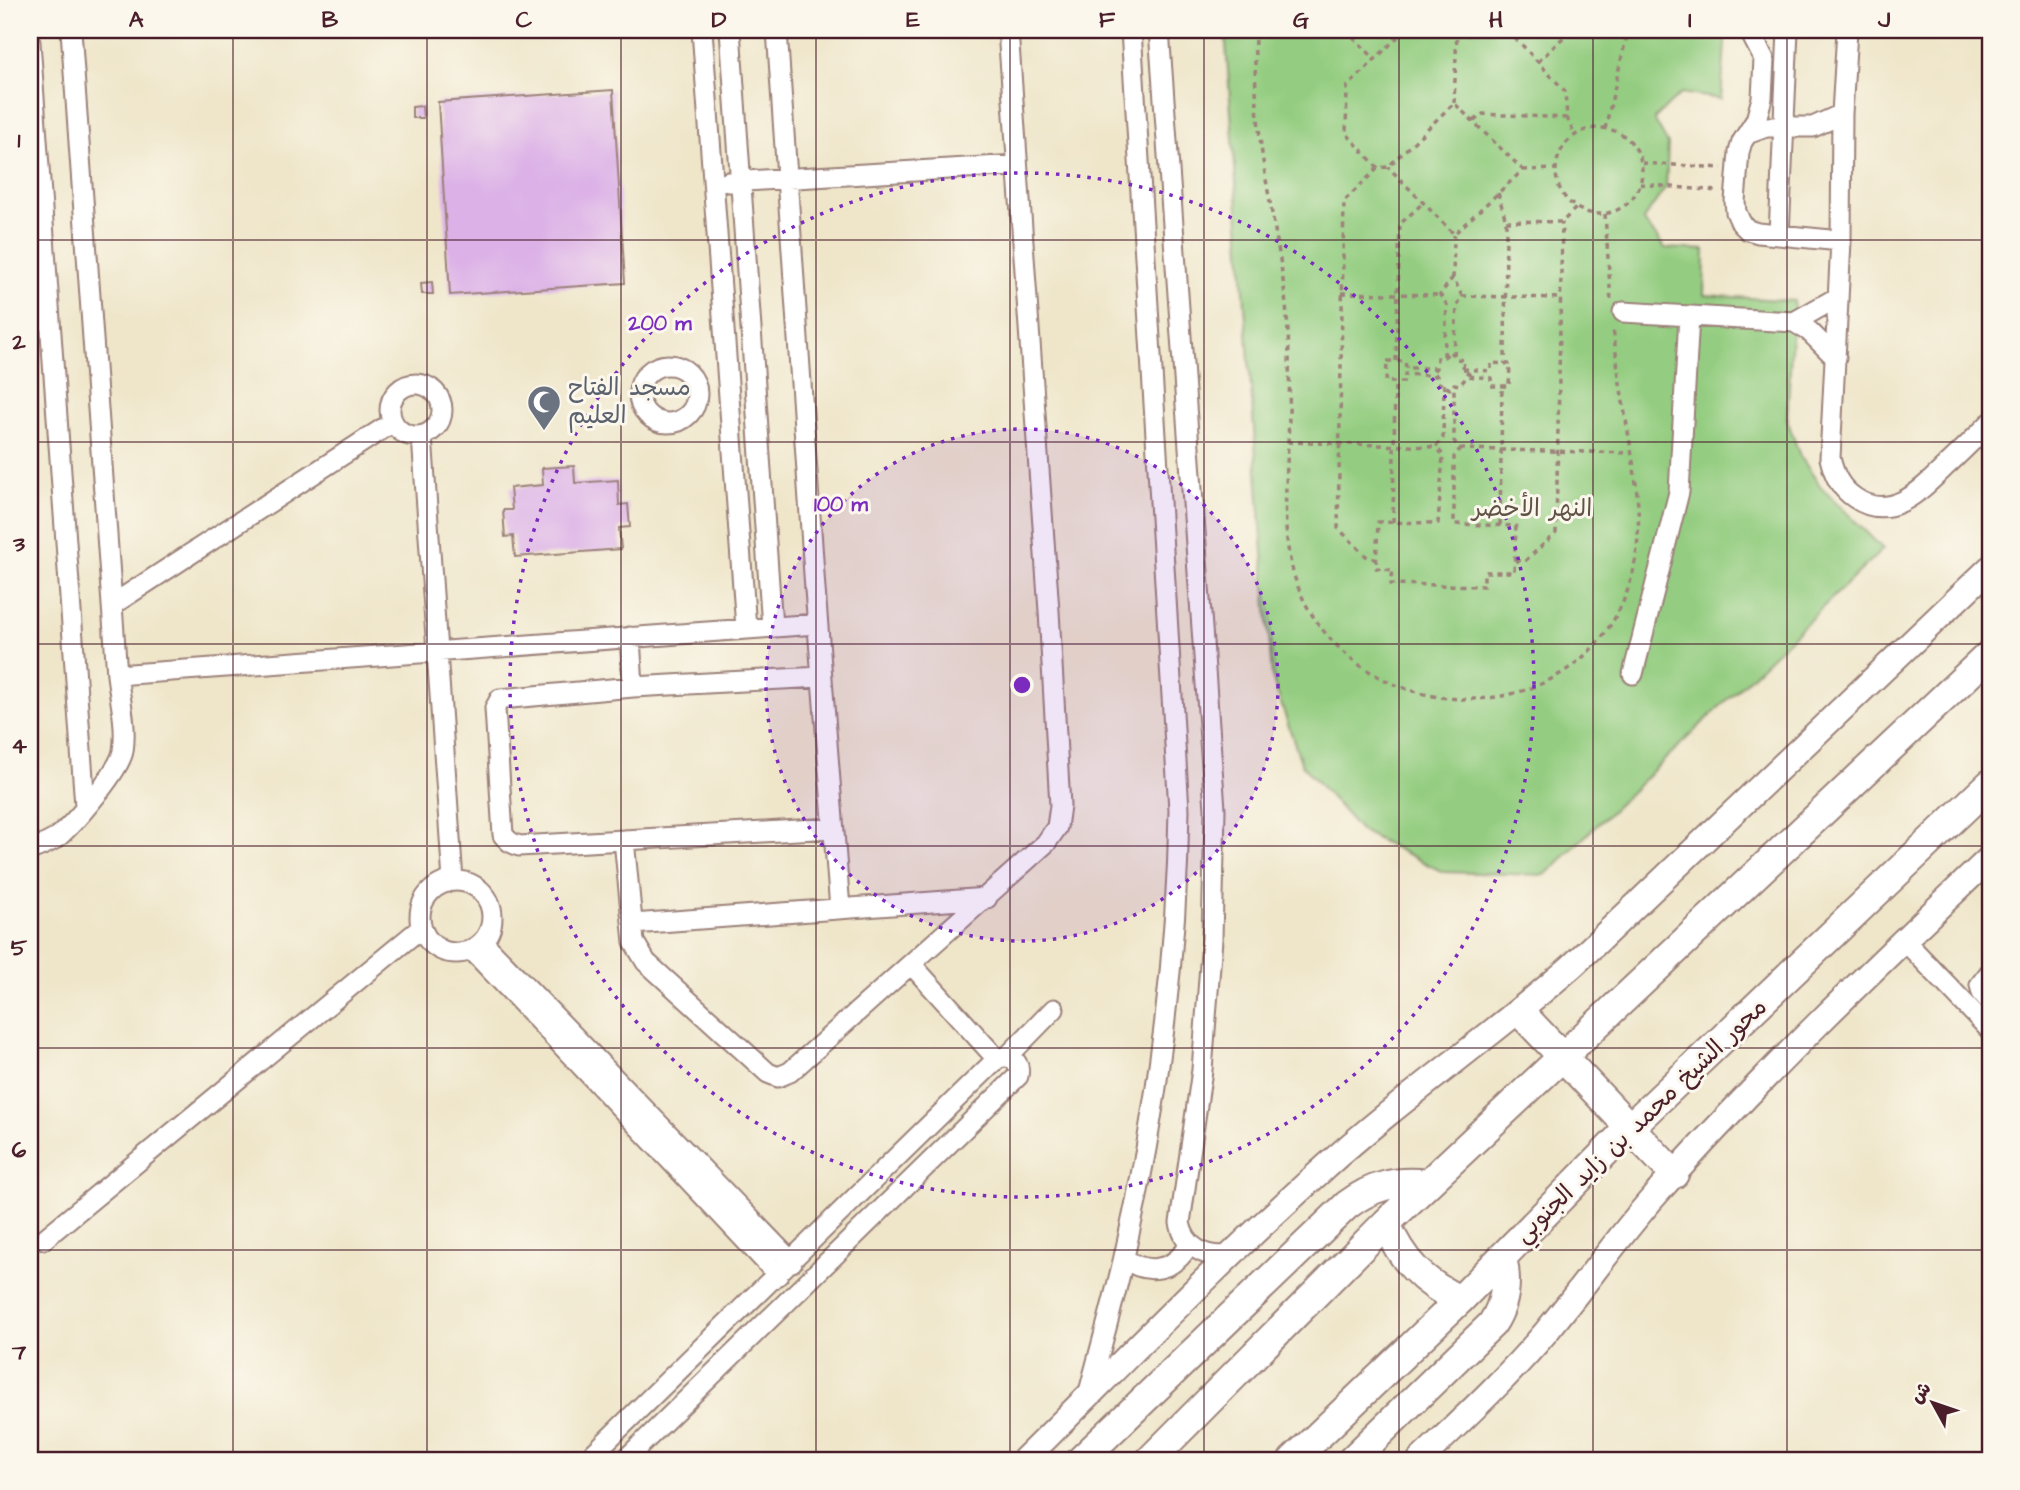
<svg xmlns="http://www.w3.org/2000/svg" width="2020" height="1490" font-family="'Architects Daughter','Playpen Sans Arabic',sans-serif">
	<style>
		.green { fill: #94cd81; stroke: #6f7656; stroke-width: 2 }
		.building { fill: #dcb1e7 }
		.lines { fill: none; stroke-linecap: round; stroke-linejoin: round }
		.minor-casing { stroke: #9c827a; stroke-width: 23 }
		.major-casing { stroke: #9c827a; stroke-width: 28 }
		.highway-casing { stroke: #9c827a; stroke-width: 32 }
		.path { stroke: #9c827a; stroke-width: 3.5; stroke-dasharray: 5 5; stroke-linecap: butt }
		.minor { stroke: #fff; stroke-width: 19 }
		.major { stroke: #fff; stroke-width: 24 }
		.highway { stroke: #fff; stroke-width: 28 }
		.grid { fill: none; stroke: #4a1f2b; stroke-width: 2; stroke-opacity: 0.55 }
		.ring { fill: none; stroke: #7b2cbf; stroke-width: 3.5; stroke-dasharray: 3.5 7 }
		.labels { text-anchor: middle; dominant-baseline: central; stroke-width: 6; stroke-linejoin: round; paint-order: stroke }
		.worship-label { font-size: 24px; fill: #5b616d; stroke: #fbf7ec; text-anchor: start }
		.park-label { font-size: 24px; fill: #605345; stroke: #fbf7ec }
		.street-label { font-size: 24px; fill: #4a1f2b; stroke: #fbf7ec }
		.centre { fill: #7b2cbf; stroke: #fbf7ec; stroke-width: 3.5 }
		.ring-label { font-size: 21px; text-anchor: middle; font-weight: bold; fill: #7b2cbf; stroke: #fbf7ec; stroke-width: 6; stroke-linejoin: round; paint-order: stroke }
		.neatline { fill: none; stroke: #4a1f2b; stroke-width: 2.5 }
		.grid-label { font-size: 23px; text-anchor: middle; font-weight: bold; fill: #4a1f2b }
	</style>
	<rect width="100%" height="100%" fill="#fbf7ec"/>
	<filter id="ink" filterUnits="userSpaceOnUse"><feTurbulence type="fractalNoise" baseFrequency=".0143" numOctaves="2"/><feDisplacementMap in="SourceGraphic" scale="14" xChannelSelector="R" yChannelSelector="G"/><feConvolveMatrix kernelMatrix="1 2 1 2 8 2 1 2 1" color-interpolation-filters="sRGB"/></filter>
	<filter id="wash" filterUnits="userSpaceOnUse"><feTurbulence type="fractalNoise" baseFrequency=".00686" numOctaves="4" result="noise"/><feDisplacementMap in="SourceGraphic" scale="28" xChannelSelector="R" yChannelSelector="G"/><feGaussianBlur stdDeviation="1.57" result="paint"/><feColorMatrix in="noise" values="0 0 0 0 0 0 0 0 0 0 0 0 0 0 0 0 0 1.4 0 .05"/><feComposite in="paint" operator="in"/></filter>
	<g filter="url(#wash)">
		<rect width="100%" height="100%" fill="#efe6ca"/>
		<path class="green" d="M1225,30H1726L1721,99L1681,93L1654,119L1668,144L1666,187L1643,220L1665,248L1705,250L1704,295L1794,301L1787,419L1800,456L1821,487L1883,549L1545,875L1443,872L1361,831L1302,765L1272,677Z"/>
		<g id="blocks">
			<path class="building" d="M613,90L625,283L450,295L438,102Z
				M422,106L423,118H412V107Z
				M432,282L433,294H422L421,283Z
				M574,466L575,483L618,480L619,505L628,504L630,527L619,528L621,549L515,557L513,536L505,537L503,510H512L510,488L543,485L542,468Z"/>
		</g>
	</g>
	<g filter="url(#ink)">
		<use href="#blocks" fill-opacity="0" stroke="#9c827a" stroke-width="2"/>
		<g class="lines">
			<g class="minor-casing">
				<path id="minor" d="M702,30L746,628
					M730,30L772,627
					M777,30L815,589L840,909
					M1159,30L1215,809L1212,939L1202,1070L1180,1223C1185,1248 1206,1259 1231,1255
					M1749,30L1764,59L1762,98L1756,120L1742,142L1739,152L1735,201L1736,212L1741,223L1748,230L1758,233L1841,241
					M1847,30L1842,114L1841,241L1830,458C1834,475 1840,488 1855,498C1891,523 1922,489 1947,465C1962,451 1976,437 1990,423
					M30,42L85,806
					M1747,134L1766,127H1813L1842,114
					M728,182L1017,165
					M1779,235L1788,30
					M1623,312L1794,322L1809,331L1836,358
					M1794,322L1838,297
					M639 394a29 29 0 1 1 58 0a29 29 0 1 1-58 0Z
					M390 410a26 26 0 1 1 52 0a26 26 0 1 1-52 0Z
					M422,436L453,881
					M112,605L393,422
					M630,637L633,687
					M1633,674L1679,492L1689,316
					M117,675L817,624
					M821,677L633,687L500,699L495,708L503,835L510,842L519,846L833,828
					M624,840L634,942L646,962L768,1073L778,1077L790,1072L1046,843L1057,827L1060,806L1049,611L1008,30
					M30,850C41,846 50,843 59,836C75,822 120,770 123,751C127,726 120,700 117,675L71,30
					M420 917a36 36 0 1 1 72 0a36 36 0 1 1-72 0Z
					M633,924L987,898
					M1904,940L1990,1030
					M483,942L792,1262
					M472,950L778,1275
					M912,965L997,1059
					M1990,972L1980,985L1982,993L1990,1002
					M1008,1056L1054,1009
					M44,1239L421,928
					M1124,1258C1147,1276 1175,1271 1189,1244
					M1088,1396C1100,1350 1113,1304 1124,1257C1157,1114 1177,957 1179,810L1131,30
					M587,1460L997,1059C1011,1053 1021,1062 1018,1076L625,1460"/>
			</g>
			<g class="major-casing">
				<path id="major" d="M1024,1460C1122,1363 1218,1263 1321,1171C1401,1098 1491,1037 1572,966L1990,568
					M1420,1460C1463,1419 1507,1378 1546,1332C1584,1286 1618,1237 1658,1192C1762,1075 1876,966 1990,858"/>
			</g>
			<g class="highway-casing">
				<path id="highway" d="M1520,1012L1674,1174
					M1386,1223C1401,1260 1423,1283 1460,1300
					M1081,1460L1347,1205C1372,1186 1396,1180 1427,1184
					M1150,1460L1386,1223L1990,654
					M1293,1460L1460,1300L1629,1128L1990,784
					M1352,1460L1492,1324C1506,1303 1508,1282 1502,1257"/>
			</g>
			<path class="path" d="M1255,30C1254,74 1257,118 1263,161C1271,213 1283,264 1287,317C1290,358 1290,400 1288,442C1286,500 1278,555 1308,608C1383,739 1591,729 1632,576C1646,520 1634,469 1625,414C1620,385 1616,356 1613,327
				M1346,30L1375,59
				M1508,30L1565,91L1567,118L1575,136
				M1538,62L1571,30
				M1454,103L1457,30
				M1474,121L1483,114L1567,118
				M1556 171a43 43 0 1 1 86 0a43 43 0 1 1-86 0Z
				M1605,129L1628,30
				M1642,163L1722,168
				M1378,168L1346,133L1347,87L1405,30
				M1523,170L1556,169
				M1640,184L1718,191
				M1498,193L1506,221L1505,364
				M1605,214L1611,302
				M1506,221L1562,222L1576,208
				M1342,293L1440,295
				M1462,296L1561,298
				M1450,352L1457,359L1464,360L1463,369L1469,374L1460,385L1454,384L1450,389L1437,382V376L1432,372L1436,368L1437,358L1444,357Z
				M1454,355L1457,306L1462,296L1453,277L1454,235
				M1444,356L1447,305L1440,295L1453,277
				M1396,361L1400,224L1423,203
				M1436,368H1406L1405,361H1387L1386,382H1405V374L1437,376
				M1463,369L1491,371V363L1510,364L1509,386H1491V378L1466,376
				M1444,384L1443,438L1436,447L1443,455L1438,523L1378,522L1376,568L1393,570L1391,584L1484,586V572H1514L1516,526L1454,524V457L1460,449L1454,441V384
				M1288,442L1436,447
				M1460,449L1632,453
				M1393,522L1395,382
				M1500,525L1502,386
				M1377,560L1366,556L1338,528L1344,201L1378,168L1388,167L1454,103L1523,170L1454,234L1388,167
				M1515,561H1525L1556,533L1562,222"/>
			<use href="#minor" class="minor"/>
			<use href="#major" class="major"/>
			<use href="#highway" class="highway"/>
		</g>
	</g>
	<path class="grid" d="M233,30V1460M427,30V1460M621,30V1460M816,30V1460M1010,30V1460M1204,30V1460M1399,30V1460M1593,30V1460M1787,30V1460M30,240H1990M30,442H1990M30,644H1990M30,846H1990M30,1048H1990M30,1250H1990"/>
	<circle cx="1022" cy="685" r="256" fill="#7b2cbf" fill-opacity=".12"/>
	<g class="ring">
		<circle cx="1022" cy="685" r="256"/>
		<circle cx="1022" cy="685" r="512"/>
	</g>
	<defs>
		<g id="mosque-pin" transform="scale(1.75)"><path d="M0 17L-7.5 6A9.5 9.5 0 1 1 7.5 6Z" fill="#6b7280" stroke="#fbf7ec"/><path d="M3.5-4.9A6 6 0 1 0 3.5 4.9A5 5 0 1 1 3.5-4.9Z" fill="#fff"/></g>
	</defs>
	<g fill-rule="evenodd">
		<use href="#mosque-pin" x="544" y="402"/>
	</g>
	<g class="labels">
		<g class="worship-label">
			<text x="568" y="388">مسجد الفتاح<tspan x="568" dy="28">العليم</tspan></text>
		</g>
		<g class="park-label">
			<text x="1532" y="509">النهر الأخضر</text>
		</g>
		<g class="street-label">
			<text transform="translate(1641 1121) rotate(-44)">محور الشيخ محمد بن زايد الجنوبي</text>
		</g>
	</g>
	<circle cx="1022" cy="685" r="10" class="centre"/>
	<g class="ring-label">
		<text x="660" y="330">200 m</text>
		<text x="841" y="511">100 m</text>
	</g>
	<rect width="2020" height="1490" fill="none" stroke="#fbf7ec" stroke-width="77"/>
	<g transform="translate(1933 1403) rotate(310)" stroke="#fbf7ec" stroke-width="5" paint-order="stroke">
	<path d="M0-5L12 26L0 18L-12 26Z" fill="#4a1f2b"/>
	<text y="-10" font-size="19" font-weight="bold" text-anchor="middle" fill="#4a1f2b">ش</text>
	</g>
	<rect x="38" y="38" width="1944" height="1414" class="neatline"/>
	<g class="grid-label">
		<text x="136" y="27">A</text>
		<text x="330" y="27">B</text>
		<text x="524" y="27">C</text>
		<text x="719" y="27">D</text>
		<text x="913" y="27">E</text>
		<text x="1107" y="27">F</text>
		<text x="1301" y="27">G</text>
		<text x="1496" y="27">H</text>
		<text x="1690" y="27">I</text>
		<text x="1884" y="27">J</text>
		<text x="19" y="147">1</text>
		<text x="19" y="349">2</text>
		<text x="19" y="551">3</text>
		<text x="19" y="753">4</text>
		<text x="19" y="955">5</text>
		<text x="19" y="1157">6</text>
		<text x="19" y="1359">7</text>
	</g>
</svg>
